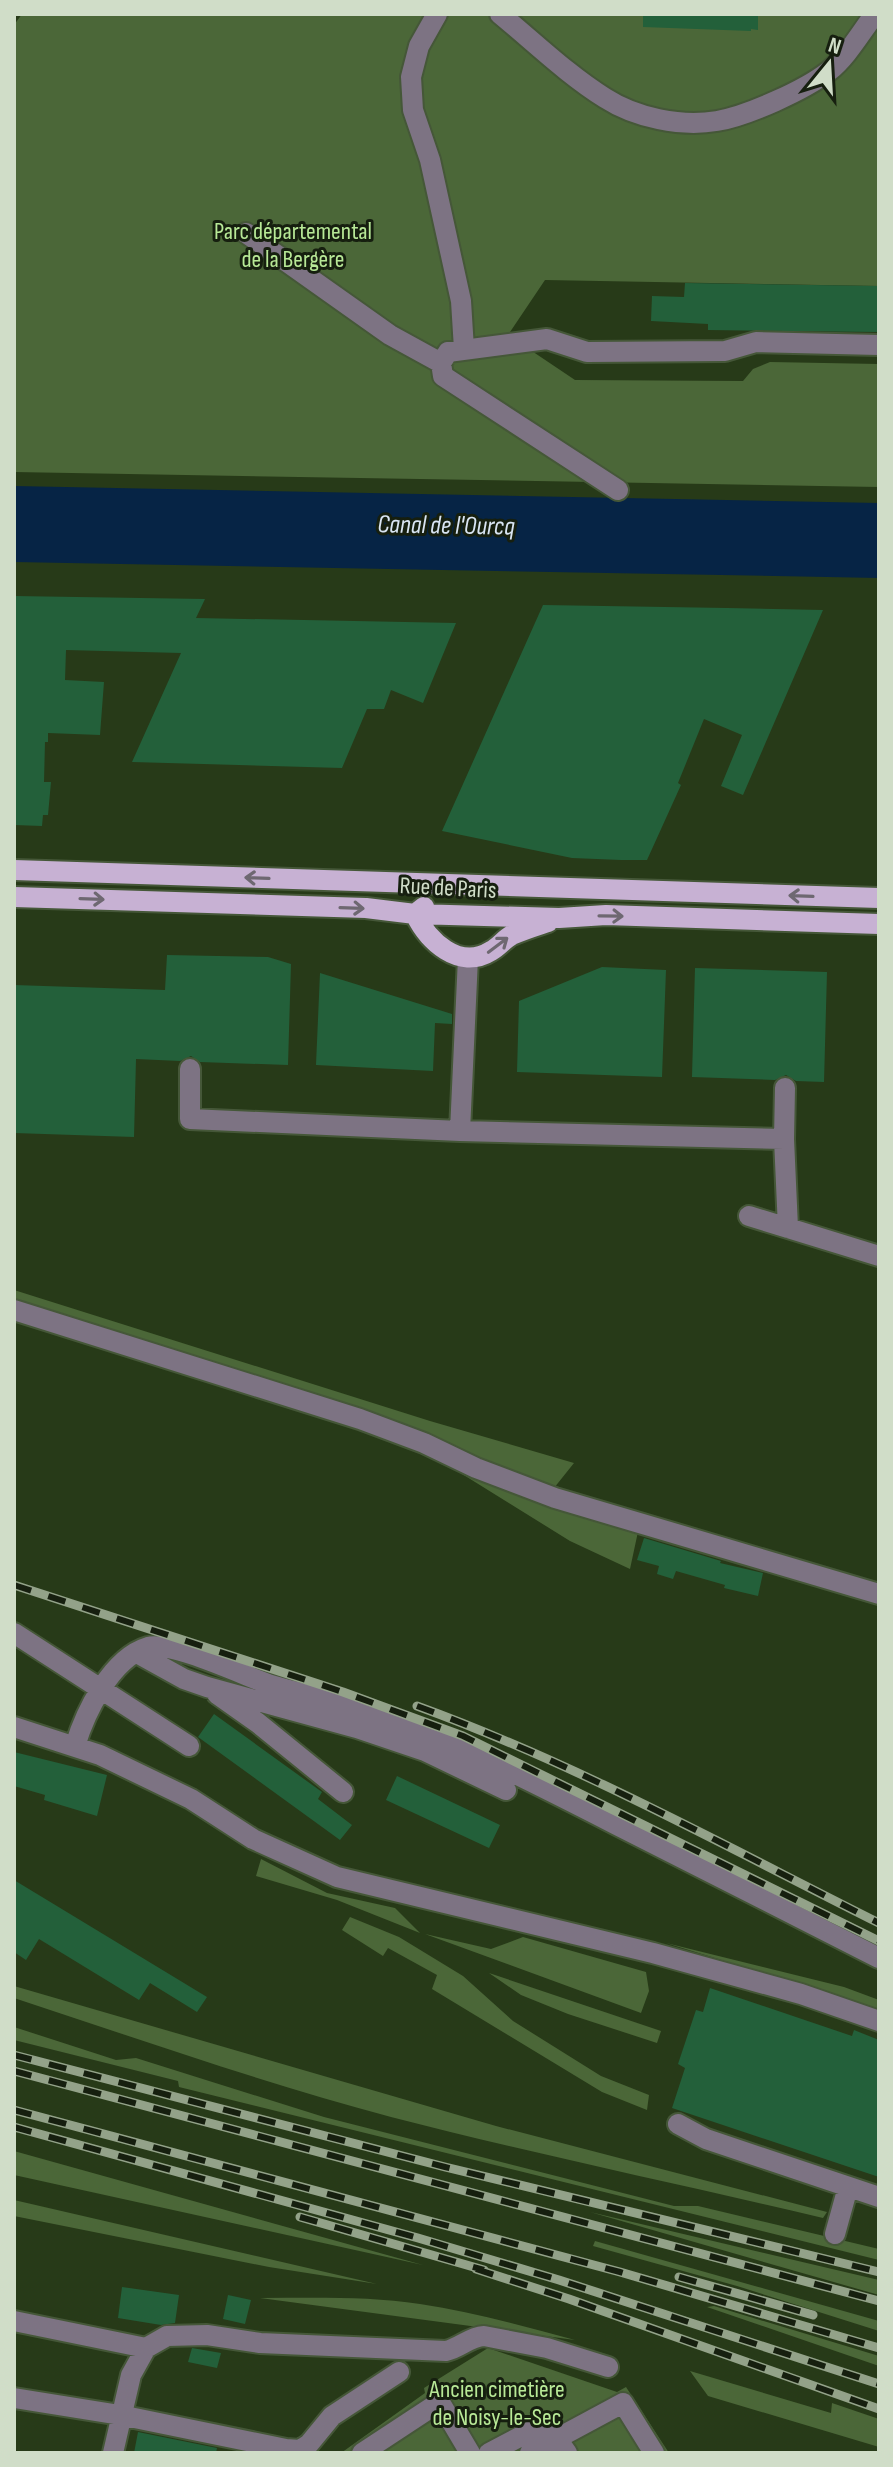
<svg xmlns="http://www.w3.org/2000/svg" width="893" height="2467" font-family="'Sofia Sans Condensed',sans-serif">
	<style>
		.green { fill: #4b6738 }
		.water { fill: #062445 }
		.building { fill: #23603a }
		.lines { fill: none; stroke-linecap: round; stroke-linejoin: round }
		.minor-casing { stroke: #455738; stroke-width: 24 }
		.major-casing { stroke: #455738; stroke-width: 24 }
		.minor { stroke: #7d7383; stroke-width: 20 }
		.major { stroke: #c7b1d3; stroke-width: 20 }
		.rail-casing { stroke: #93a289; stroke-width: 9 }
		.rail { stroke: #161f0f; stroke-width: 6; stroke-dasharray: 18; stroke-linecap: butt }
		.oneway { stroke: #6e6871 }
		.labels { text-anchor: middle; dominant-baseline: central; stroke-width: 6; stroke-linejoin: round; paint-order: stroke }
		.park-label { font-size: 24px; fill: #b8e997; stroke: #161f0f }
		.street-label { font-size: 24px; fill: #d0ddc8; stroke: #161f0f }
		.water-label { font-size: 26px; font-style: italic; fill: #d9e5f3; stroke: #161f0f }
	</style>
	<rect width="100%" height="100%" fill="#273a18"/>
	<path class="green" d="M22,14H879V286L545,280L508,335L575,380L743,381L753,369L770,362L879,364V487L14,472V25Z
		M14,1290L430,1421L574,1463L554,1488L14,1303Z
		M409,1441L639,1527L630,1569L570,1541Z
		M261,1859L327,1893L395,1908L420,1933L337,1900L256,1876Z
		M350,1917L399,1937L463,1976L513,2021L601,2076L649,2095L647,2110L602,2092L432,1989L437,1975L388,1948L383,1956L342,1930Z
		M425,1934L491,1949L523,1937L646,1972L649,1991L641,2013Z
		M666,1943L844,1987L879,2000V2009Z
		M489,1973L661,2031L657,2043L568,2014L521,1995Z
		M14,1986L496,2126L827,2212L823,2218C679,2184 534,2154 391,2117C263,2083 139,2039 14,1998Z
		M14,2027L116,2060L136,2058L324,2117L674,2206H698L879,2249V2260L179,2087L178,2081L14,2040Z
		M14,2151L423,2265L14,2175Z
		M14,2200L377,2284L269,2267L14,2216Z
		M590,2212L879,2280V2295Z
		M595,2241L879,2321V2331L737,2286L593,2246Z
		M260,2298C312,2298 368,2296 420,2304C472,2312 524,2326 575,2340Z
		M714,2306L879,2356V2366L707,2307Z
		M488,2348L617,2392L626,2387L669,2453H341L425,2393L424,2388Z
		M690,2371L831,2413L832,2403L879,2419V2447L708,2396Z"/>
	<path class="water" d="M14,486L879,503V578L14,562Z"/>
	<path class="building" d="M643,14H758V30L751,29V31L643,27Z
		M685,283L879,286V332L708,330V324L651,321L652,296L684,297Z
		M14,596L205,599L196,618L456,623L423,703L391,690L384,709H367L342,768L132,762L181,653L66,650L65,680L104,682L100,735L48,733V742H45L44,782H51L48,815H43L42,826L14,825Z
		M543,605L727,608L823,610L743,795L721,786L742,735L704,719L678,783L681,785L647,860H621L572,858L442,831Z
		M167,955L268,957L291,964L288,1065L200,1062L191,1056L180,1061L136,1059L134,1137L14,1133V985L165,990Z
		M602,967L666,970L662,1077L517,1072L519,1001Z
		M695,968L827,972L824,1082L796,1081L786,1075L775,1080L692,1077Z
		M320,973L452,1014V1024L435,1023L433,1071L316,1065Z
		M644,1538L721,1561L720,1563L763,1573L758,1596L724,1588L725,1585L676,1571L673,1579L657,1574L659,1566L637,1560Z
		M214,1714L322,1792L318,1799L352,1825L340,1840L198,1737Z
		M14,1752L107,1775L97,1816L44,1800L45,1795L14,1786Z
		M397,1776L500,1825L489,1848L386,1800Z
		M14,1880L207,1997L197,2012L150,1983L139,2000L39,1939L26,1960L14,1952Z
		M710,1988L852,2036L854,2030L879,2040V2177L672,2108L685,2068L678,2064L696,2010L703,2012Z
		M122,2287L179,2295L175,2323L161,2325L118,2318Z
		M228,2295L251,2300L245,2324L223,2319Z
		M192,2348L221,2353L217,2368L188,2362Z
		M138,2432L217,2448L216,2453H134Z"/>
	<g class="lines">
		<g class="minor-casing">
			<path id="minor" d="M437,14L419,46L411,77L413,110L430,160L461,301L464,349
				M500,14C534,42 568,75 605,98C636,118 681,127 717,121C747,116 805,90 829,71C847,57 861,32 875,14
				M246,233L390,335L441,363
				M618,490L443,376L441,363L448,352L547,339L587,352L725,351L756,342L879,345
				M468,958L460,1131L784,1139L785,1088
				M190,1069V1119L460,1131
				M784,1139L788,1228
				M749,1216L879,1256
				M14,1310L360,1419L424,1443L476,1468L555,1498L879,1594
				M14,1633L189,1746
				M137,1653L184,1679L207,1687L357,1728L425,1751L506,1790
				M217,1694L258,1723L343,1792
				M14,1727L100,1755L191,1799L253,1839L337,1877L653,1953L801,1994L879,2021
				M75,1746C85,1713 111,1658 148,1647C171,1641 243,1675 268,1684C299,1694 331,1699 362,1709C449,1739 533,1782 615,1824C703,1868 791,1913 879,1958
				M678,2124L706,2139L879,2197
				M835,2234L848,2187
				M14,2321L146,2348
				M14,2398L120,2415L286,2449L300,2450L309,2444L332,2416L399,2372
				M113,2453L131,2375L146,2348L167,2336L207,2335L260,2343L446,2351C460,2348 469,2337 484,2336L547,2348L608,2367
				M362,2453L438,2403L441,2404L470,2453
				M489,2453L546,2423L567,2453
				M530,2453L623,2403L654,2453"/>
		</g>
		<g class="major-casing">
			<path id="major" d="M14,870L879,898
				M14,897L366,908L415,914L559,918L606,915L879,924
				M424,907L415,914C428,941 459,971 491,951C499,947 504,939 512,935C523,930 536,926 548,922"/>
		</g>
		<use href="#minor" class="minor"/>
		<use href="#major" class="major"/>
		<g class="rail-casing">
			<path id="rail" d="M14,1585L343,1692L463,1736L879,1941
				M417,1706C577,1764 727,1847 879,1923
				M14,2055L445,2167L879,2272
				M14,2071L879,2301
				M14,2110L620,2272L879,2348
				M14,2127L418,2238L559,2280L879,2384
				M300,2217L484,2270
				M476,2269L569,2299L879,2409
				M679,2277L813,2315"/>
		</g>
		<use href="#rail" class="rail"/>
	</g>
	<defs><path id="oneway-shaft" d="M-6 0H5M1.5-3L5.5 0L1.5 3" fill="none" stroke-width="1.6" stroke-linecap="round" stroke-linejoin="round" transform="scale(2)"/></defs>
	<g class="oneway">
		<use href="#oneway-shaft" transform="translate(257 878) rotate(-178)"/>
		<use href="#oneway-shaft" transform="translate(801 896) rotate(-178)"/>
		<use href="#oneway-shaft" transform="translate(92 899) rotate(2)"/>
		<use href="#oneway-shaft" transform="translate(352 908) rotate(2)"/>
		<use href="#oneway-shaft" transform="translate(611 916) rotate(1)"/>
		<use href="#oneway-shaft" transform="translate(498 945) rotate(-37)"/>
	</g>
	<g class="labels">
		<g class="park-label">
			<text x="293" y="231">Parc départemental<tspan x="293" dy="28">de la Bergère</tspan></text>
			<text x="497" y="2389">Ancien cimetière<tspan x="497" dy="28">de Noisy-le-Sec</tspan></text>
		</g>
		<g class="street-label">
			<text transform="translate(448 888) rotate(3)">Rue de Paris</text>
		</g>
		<g class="water-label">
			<text transform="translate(446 526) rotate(1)">Canal de l'Ourcq</text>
		</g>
	</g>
	<rect width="893" height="2467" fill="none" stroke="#d0ddc8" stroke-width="32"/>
	<g transform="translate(829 64) rotate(18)" stroke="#161f0f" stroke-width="6" paint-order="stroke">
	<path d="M0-6L14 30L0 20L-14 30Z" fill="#d0ddc8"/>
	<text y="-12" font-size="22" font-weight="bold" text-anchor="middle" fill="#d0ddc8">N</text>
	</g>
</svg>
